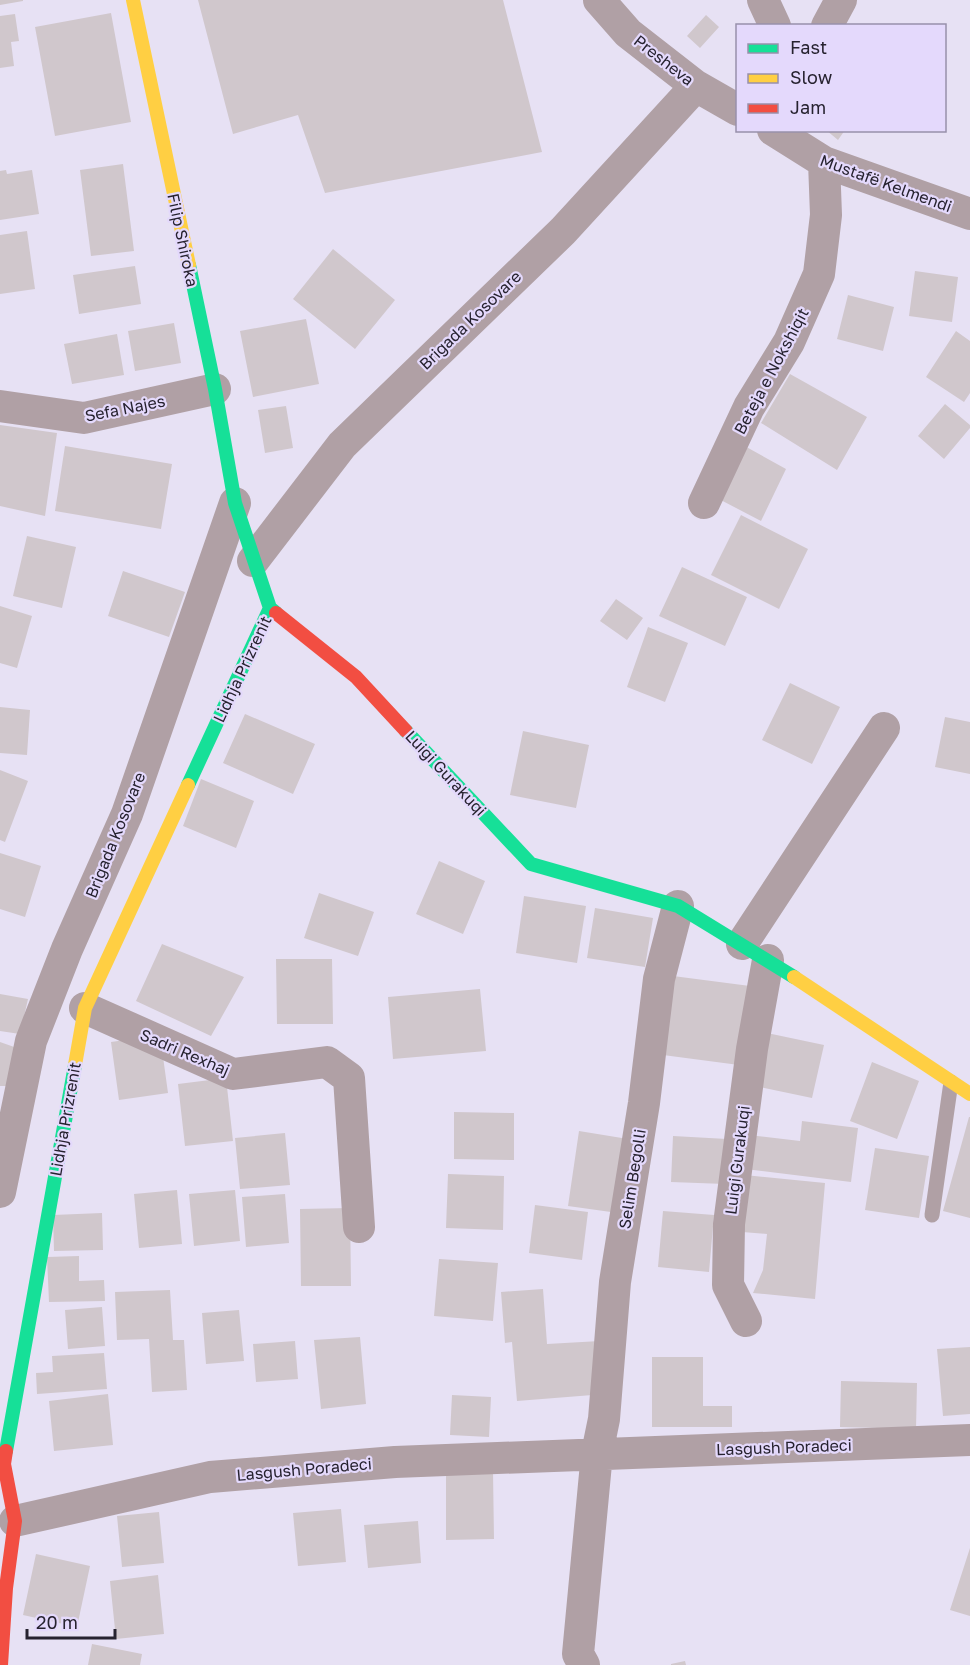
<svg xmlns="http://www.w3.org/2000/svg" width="970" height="1665" font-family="'Golos Text',sans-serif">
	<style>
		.building { fill: #d0c7cc }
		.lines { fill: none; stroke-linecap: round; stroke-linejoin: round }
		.lane { stroke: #b0a0a5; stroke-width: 15 }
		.street { stroke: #b0a0a5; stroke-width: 32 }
		.fast { stroke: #16e098; stroke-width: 14 }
		.slow { stroke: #ffcf43; stroke-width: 14 }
		.jam { stroke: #f24e42; stroke-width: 14 }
		.labels { text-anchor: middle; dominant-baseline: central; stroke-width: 4.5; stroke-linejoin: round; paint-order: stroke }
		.street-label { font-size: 16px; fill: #26222f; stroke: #e4d9fc }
	</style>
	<rect width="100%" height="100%" fill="#e7e1f4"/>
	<path class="building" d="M0,0H23V1L0,5Z
		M198,0H503L542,152L325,193L298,115L233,134Z
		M111,13L131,122L55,136L35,27Z
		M15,14L19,41L11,42L14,66L0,68V16Z
		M706,15L719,27L700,48L687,36Z
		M826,130H845L838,140Z
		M123,164L134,251L91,256L80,170Z
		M6,170L7,174L32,170L39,214L0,220V171Z
		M27,231L35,289L0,294V235Z
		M333,249L395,300L355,349L293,299Z
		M135,266L141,304L79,314L73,275Z
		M915,271L958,277L952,322L909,316Z
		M848,295L894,307L883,351L837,339Z
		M306,319L319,384L253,397L240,331Z
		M174,323L181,363L135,371L128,331Z
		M956,331L970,341V393L964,402L926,377Z
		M117,334L124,375L72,384L64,344Z
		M790,374L867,417L837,470L761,423Z
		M945,404L970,425V428L944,459L918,436Z
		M286,406L293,448L265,453L258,410Z
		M0,425L57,433L45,516L0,506Z
		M741,444L786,469L761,521L715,497Z
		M65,446L172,464L161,529L55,511Z
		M741,515L808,549L779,609L711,575Z
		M27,536L76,547L62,608L13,596Z
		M682,567L747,597L725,646L659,616Z
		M123,571L185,592L169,637L108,616Z
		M616,599L643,618L627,640L600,621Z
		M0,606L32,616L17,668L0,663Z
		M648,627L688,643L665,702L627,687Z
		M790,683L840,707L812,764L762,740Z
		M0,707L30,710L27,755L0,753Z
		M245,714L315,744L293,794L223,763Z
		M945,717L970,722V774L935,767Z
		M523,731L589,745L576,808L510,795Z
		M0,770L28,781L5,842L0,840Z
		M201,779L254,801L236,848L183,826Z
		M0,853L41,866L25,917L0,909Z
		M439,861L485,881L463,934L416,914Z
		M319,893L374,912L358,956L304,938Z
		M524,896L586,906L577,963L516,953Z
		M595,908L653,918L645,967L587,958Z
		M162,944L244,977L211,1036L136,1001Z
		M276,959H332L333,1024H277Z
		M673,976L750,986L739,1065L663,1055Z
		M480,989L486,1051L393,1059L388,997Z
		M0,994L28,999L20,1034L0,1031Z
		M767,1033L824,1045L812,1098L755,1086Z
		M160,1035L168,1093L119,1100L111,1042Z
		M0,1042L17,1048L8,1086H0Z
		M872,1062L919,1081L897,1139L850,1121Z
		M226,1078L233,1141L185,1146L178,1084Z
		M454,1112L514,1113V1160L454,1159Z
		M969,1117H970V1218L943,1211Z
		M802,1121L858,1128L851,1182L745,1169L748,1135L800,1141Z
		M579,1131L628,1139L618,1213L568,1206Z
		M285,1133L290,1185L240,1189L235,1138Z
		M673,1136L727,1139L725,1184L671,1182Z
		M875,1148L929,1156L919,1218L865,1210Z
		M448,1174L504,1176L503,1230L446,1228Z
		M735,1174L825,1183L815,1299L753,1293L763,1270L767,1234L730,1231Z
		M177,1190L182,1244L139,1248L134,1194Z
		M235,1190L240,1241L194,1246L189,1194Z
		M285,1194L289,1243L246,1247L242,1197Z
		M535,1205L588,1212L582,1260L529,1253Z
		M350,1208L351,1286H301L300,1209Z
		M663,1211L714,1215L709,1272L658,1267Z
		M102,1213L103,1250L54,1251L53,1215Z
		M79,1256V1281L104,1280L105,1301L49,1302L47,1257Z
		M439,1259L498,1263L493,1321L434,1316Z
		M543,1289L547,1344L600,1341L605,1394L517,1401L512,1342L505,1343L501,1292Z
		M170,1290L173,1340H184L187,1390L152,1392L149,1339L117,1340L115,1292Z
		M102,1307L105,1346L68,1349L65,1310Z
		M239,1310L244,1361L206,1364L202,1313Z
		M360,1337L366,1404L321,1409L314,1340Z
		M295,1341L298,1379L256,1382L253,1344Z
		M970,1347V1414L943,1416L937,1349Z
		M104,1353L107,1389L37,1394L36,1373L53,1372L52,1356Z
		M652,1357H703V1406H732V1427H652Z
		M841,1381L917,1383L916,1429L840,1427Z
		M108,1394L113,1445L54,1451L49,1401Z
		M452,1395L491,1397L489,1437L450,1435Z
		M493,1471L494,1539L446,1540V1472Z
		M341,1509L346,1562L298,1566L293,1513Z
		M159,1512L164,1563L122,1567L117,1516Z
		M418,1521L421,1563L368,1568L364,1525Z
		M970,1548V1616L950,1610Z
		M36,1554L90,1566L77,1627L23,1615Z
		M158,1575L164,1634L116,1639L110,1581Z
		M92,1644L142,1654L140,1665H88Z
		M685,1661L686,1665H671V1664Z"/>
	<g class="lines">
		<path class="lane" d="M932,1215L951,1082"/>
		<path class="street" d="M599,0L628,33L696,86L738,110
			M763,0L775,26
			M827,26L841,0
			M773,130L824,162L970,214
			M0,406L84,418L215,389
			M704,503L749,407L789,342L819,274L826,215L824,162
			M253,561L342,445L563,231L696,86
			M742,944L884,728
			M85,1008L233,1074L327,1062L349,1078L359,1227
			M0,1192L31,1041L67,949L127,814L235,503
			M746,1321L728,1285L729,1224L752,1049L768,960
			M15,1521L210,1477L395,1462L970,1440
			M584,1665L578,1654L597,1453L604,1419L615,1282L644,1103L659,979L678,906"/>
		<path class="fast" d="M189,265L215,389L235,503L270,608L276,613
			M406,731L531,864L678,906L794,977
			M188,785L270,608
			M6,1451L75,1065"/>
		<path class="slow" d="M133,0L189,265
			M794,977L970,1094
			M75,1065L85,1008L188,785"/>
		<path class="jam" d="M276,613L356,677L406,731
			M1,1665L6,1588L15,1521L4,1464L6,1451"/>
	</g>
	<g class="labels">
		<g class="street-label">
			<text transform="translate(664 60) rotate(38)">Presheva</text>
			<text transform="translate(886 183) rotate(20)">Mustafë Kelmendi</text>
			<text transform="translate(183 240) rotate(78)">Filip Shiroka</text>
			<text transform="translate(470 320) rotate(-44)">Brigada Kosovare</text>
			<text transform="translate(771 371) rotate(-62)">Beteja e Nokshiqit</text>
			<text transform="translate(125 408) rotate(-11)">Sefa Najes</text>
			<text transform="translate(242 669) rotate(-65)">Lidhja Prizrenit</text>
			<text transform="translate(446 773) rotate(47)">Luigi Gurakuqi</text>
			<text transform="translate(115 835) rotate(-68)">Brigada Kosovare</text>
			<text transform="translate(185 1052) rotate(23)">Sadri Rexhaj</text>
			<text transform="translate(65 1119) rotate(-80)">Lidhja Prizrenit</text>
			<text transform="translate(737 1160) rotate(-83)">Luigi Gurakuqi</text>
			<text transform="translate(632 1179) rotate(-81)">Selim Begolli</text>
			<text transform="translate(784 1447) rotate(-2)">Lasgush Poradeci</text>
			<text transform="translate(304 1469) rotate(-5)">Lasgush Poradeci</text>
		</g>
	</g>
	<rect x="736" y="24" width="210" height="108" fill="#e4d9fc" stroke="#9890aa" stroke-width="1.5"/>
	<rect x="748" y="44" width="30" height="9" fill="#16e098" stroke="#9890aa" stroke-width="1.5"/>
	<text x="790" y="54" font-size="18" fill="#26222f">Fast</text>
	<rect x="748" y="74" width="30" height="9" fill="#ffcf43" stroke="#9890aa" stroke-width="1.5"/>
	<text x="790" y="84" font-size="18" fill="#26222f">Slow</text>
	<rect x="748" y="104" width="30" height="9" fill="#f24e42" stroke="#9890aa" stroke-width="1.5"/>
	<text x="790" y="114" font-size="18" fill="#26222f">Jam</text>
	<path d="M27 1629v9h88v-9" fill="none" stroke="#26222f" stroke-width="3"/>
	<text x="36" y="1629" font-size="18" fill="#26222f" stroke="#e4d9fc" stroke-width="4.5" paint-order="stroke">20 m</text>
</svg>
